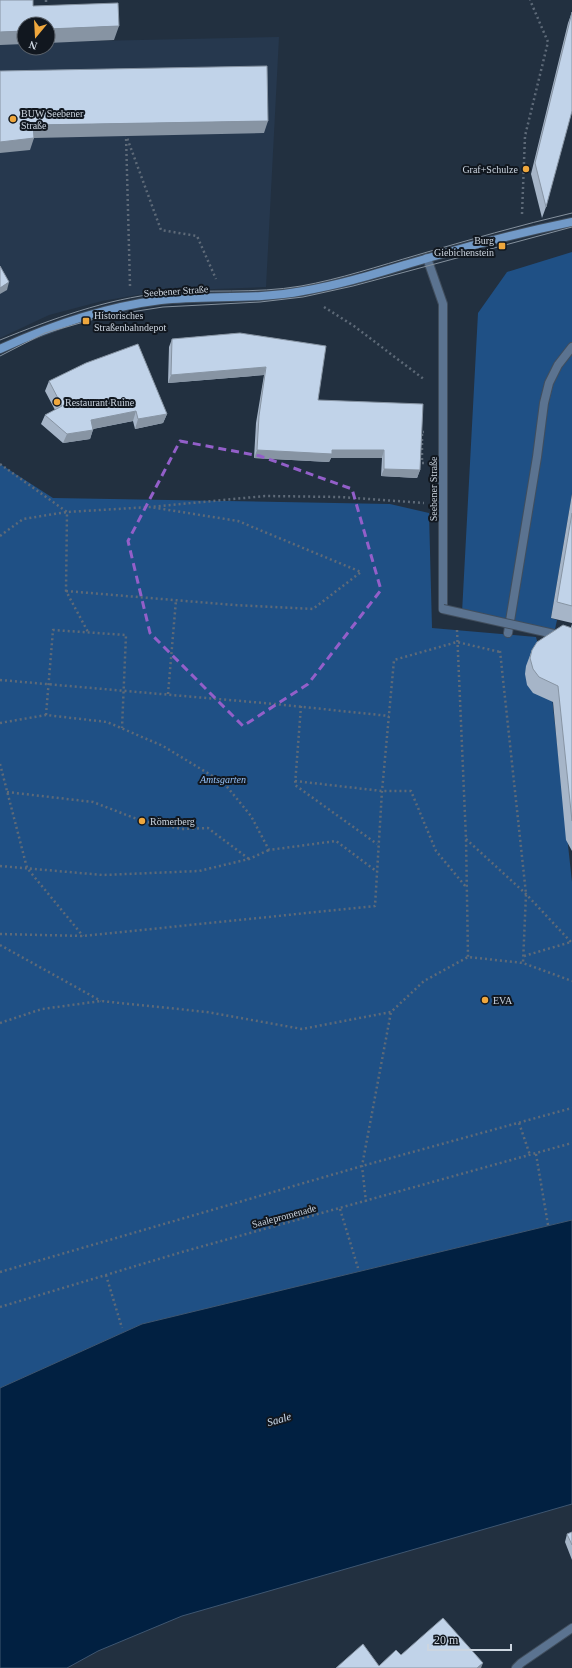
<svg xmlns="http://www.w3.org/2000/svg" width="572" height="1668" font-family="'Times New Roman',serif">
	<style>
		.built { fill: #26384e }
		.green { fill: #1f5085 }
		.water { fill: #012041; stroke: #3e5671 }
		.lines { fill: none; stroke-linecap: round; stroke-linejoin: round }
		.lane-casing { stroke: #414e5d; stroke-width: 10 }
		.street-casing { stroke: #414e5d; stroke-width: 10 }
		.secondary-casing { stroke: #414e5d; stroke-width: 10 }
		.path { stroke: #5e6a78; stroke-width: 2.5; stroke-dasharray: 2 3; stroke-linecap: butt }
		.lane { stroke: #5b7390; stroke-width: 8 }
		.street { stroke: #5b7390; stroke-width: 8 }
		.secondary { stroke: #729ac8; stroke-width: 8 }
		.tram { stroke: #84909d; stroke-width: 1 }
		.street-bridge-casing { stroke: #414e5d; stroke-width: 10; stroke-linecap: butt }
		.street-bridge { stroke: #5b7390; stroke-width: 8 }
		.wall { fill: #a6b5c8 }
		.shaded-wall { fill: #8794a3 }
		.building { fill: #c1d3e9; stroke: #8794a3 }
		.marked { fill: none; stroke: #935fc9; stroke-width: 3; stroke-dasharray: 8 5; stroke-linejoin: round }
		.poi-dot { fill: #efa73d; stroke: #11171f; stroke-width: 1.5 }
		.labels { text-anchor: middle; dominant-baseline: central; stroke-width: 4; stroke-linejoin: round; paint-order: stroke }
		.poi-label { font-size: 10px; fill: #ccd5e0; stroke: #11171f; text-anchor: start }
		.street-label { font-size: 10px; fill: #ccd5e0; stroke: #11171f }
		.park-label { font-size: 10px; font-style: italic; fill: #95c2f8; stroke: #11171f }
		.water-label { font-size: 11px; font-style: italic; fill: #d1e0f2; stroke: #11171f }
	</style>
	<rect width="100%" height="100%" fill="#223040"/>
	<path class="built" d="M0,22L24,42V48H48V42L279,37L266,287L160,291L102,301L49,315L0,338Z"/>
	<path class="green" d="M572,252V494L551,618L557,620L554,634L462,613L478,313L507,272Z
		M0,464L53,498L390,504L429,513L432,628L536,637L552,697L572,882V1220L142,1324L0,1388Z"/>
	<path class="water" d="M572,1220V1504L182,1616L98,1651L67,1668H0V1388L142,1324Z"/>
	<g class="lines">
		<g class="lane-casing">
			<path id="lane" d="M508,633L537,457L544,403L549,383L558,365L572,347"/>
		</g>
		<g class="street-casing">
			<path id="street" d="M427,258L443,304V609
				M516,1668L521,1663L572,1628"/>
		</g>
		<g class="secondary-casing">
			<path id="secondary" d="M0,349C52,325 105,307 161,300C208,295 256,300 303,291C346,284 387,270 428,258C476,244 523,232 572,222"/>
		</g>
		<path class="path" d="M46,2V0
			M522,214L525,136L548,42L530,0
			M130,286L126,135L161,230L197,236L216,279
			M324,307L354,326L425,380
			M419,441H422V463H426
			M422,441V432H424
			M0,464L67,512L66,591L88,632
			M0,536L23,519L67,512L150,507L265,496L341,497L424,503
			M66,591L234,605L313,609L361,572L238,521L150,507
			M457,630L466,839L468,957
			M500,651L526,894L523,963
			M0,680L275,704L389,716
			M168,694L176,600
			M301,706L295,785L377,844
			M46,715L53,630L126,635L122,728
			M0,723L46,715L107,722L163,746L224,783L251,816L269,850L336,841L376,871
			M0,764L27,868L83,936
			M295,781L382,791H411L436,851L466,887
			M7,792L93,802L142,821L182,829L208,828L249,859
			M466,839L526,894L571,942
			M0,866L103,875L199,871L249,859L269,850
			M0,934L83,936L375,906L382,791L394,660L457,642L500,652
			M0,945L101,1001
			M524,956L571,942
			M0,1023L42,1009L101,1001L207,1012L302,1029L391,1012L424,981L468,957L523,963L572,981
			M519,1123L530,1155
			M536,1154L548,1225
			M366,1202L362,1166L391,1012
			M340,1209L358,1268
			M0,1272L362,1166L572,1108
			M106,1275L122,1328
			M0,1307L182,1252L572,1143"/>
		<use href="#lane" class="lane"/>
		<use href="#street" class="street"/>
		<use href="#secondary" class="secondary"/>
		<path class="tram" d="M0,340C52,319 106,299 162,293C208,289 255,294 301,286C340,279 379,266 417,255C469,240 520,225 572,213
			M0,356L45,333L105,316L163,307L260,302L303,297L353,286L572,227"/>
		<g class="street-bridge-casing">
			<path id="street-bridge" d="M443,609L554,634"/>
		</g>
		<use href="#street-bridge" class="street-bridge"/>
	</g>
	<path class="wall" d="M572,12L546,207L542,218L531,174L568,23Z
		M240,333L318,400L420,470L417,478L381,476L382,458H331L329,462L254,458L256,423L264,375L168,383L169,347L172,339Z
		M49,381L167,414L163,423L135,429L133,421L93,429L90,439L63,443L41,424L45,415L55,410L45,391Z
		M572,494V623L551,618Z
		M572,624V851L566,840L553,702L533,693L527,685L525,674L526,666L532,650L571,627Z
		M572,1532V1560L565,1542L567,1534Z"/>
	<path class="shaded-wall" d="M119,26L114,40L48,43V29Z
		M24,31V44L0,45V32Z
		M268,121L264,133L34,138L30,150L0,153V142L33,125Z
		M9,282L7,290L0,294V288Z
		M266,367L264,375L168,383L171,375Z
		M136,411L133,421L87,430L91,420Z
		M167,414L163,423L135,429L138,419Z
		M93,430L90,439L63,443L67,434Z
		M257,450H384L382,458H331L329,462L254,458Z
		M384,469L420,470L417,478L381,476Z
		M483,1663L481,1668H477Z"/>
	<path class="building" d="M0,0H33V6L118,3L119,26L48,29V24H24V31L0,32Z
		M572,12V111L546,207L535,163Z
		M267,66L268,121L33,125L34,138L0,142V71Z
		M0,266L9,282L0,288Z
		M240,333L326,346L318,400L423,404L420,470L384,469V450H332V454L257,450L259,416L266,367L171,375L172,339Z
		M138,344L167,414L138,419L136,411L91,420L93,430L67,434L45,415L62,406L49,381L86,363Z
		M572,513V606L557,602Z
		M563,625L572,628V821L558,686L539,677L533,669L530,658L532,650L537,642Z
		M572,1532V1545L567,1534Z
		M443,1618L483,1663L477,1668H336L363,1644L379,1666L396,1650L401,1655Z"/>
	<path class="marked" d="M180,441L260,456L352,489L381,590L308,684L243,726L150,633L128,541Z"/>
	<g class="poi-dot">
		<circle cx="13" cy="119" r="4"/>
		<circle cx="526" cy="169" r="4"/>
		<rect x="498" y="242" width="8" height="8" rx="2"/>
		<rect x="82" y="317" width="8" height="8" rx="2"/>
		<circle cx="57" cy="402" r="4"/>
		<circle cx="142" cy="821" r="4"/>
		<circle cx="485" cy="1000" r="4"/>
	</g>
	<g class="labels">
		<g class="poi-label">
			<text x="21" y="113">BUW Seebener<tspan x="21" dy="12">Straße</tspan></text>
			<text x="518" y="169" text-anchor="end">Graf+Schulze</text>
			<text x="494" y="240" text-anchor="end">Burg<tspan x="494" dy="12">Giebichenstein</tspan></text>
			<text x="94" y="315">Historisches<tspan x="94" dy="12">Straßenbahndepot</tspan></text>
			<text x="65" y="402">Restaurant Ruine</text>
			<text x="150" y="821">Römerberg</text>
			<text x="493" y="1000">EVA</text>
		</g>
		<g class="street-label">
			<text transform="translate(176 291) rotate(-4)">Seebener Straße</text>
			<text transform="translate(433 489) rotate(-90)">Seebener Straße</text>
			<text transform="translate(284 1216) rotate(-15)">Saalepromenade</text>
		</g>
		<g class="park-label">
			<text x="223" y="779">Amtsgarten</text>
		</g>
		<g class="water-label">
			<text transform="translate(279 1419) rotate(-16)">Saale</text>
		</g>
	</g>
	<g transform="translate(36 36) rotate(198)"><circle r="19" fill="#11171f" stroke="#5c636c"/>
	<path d="M0-3L7 15L0 10L-7 15Z" fill="#efa73d"/>
	<text y="-6" font-size="11" font-weight="bold" text-anchor="middle" fill="#ccd5e0">N</text>
	</g>
	<path d="M428 1644v6h83v-6" fill="none" stroke="#ccd5e0" stroke-width="2"/>
	<text x="434" y="1644" font-size="12" fill="#ccd5e0" stroke="#11171f" stroke-width="3" paint-order="stroke">20 m</text>
</svg>
